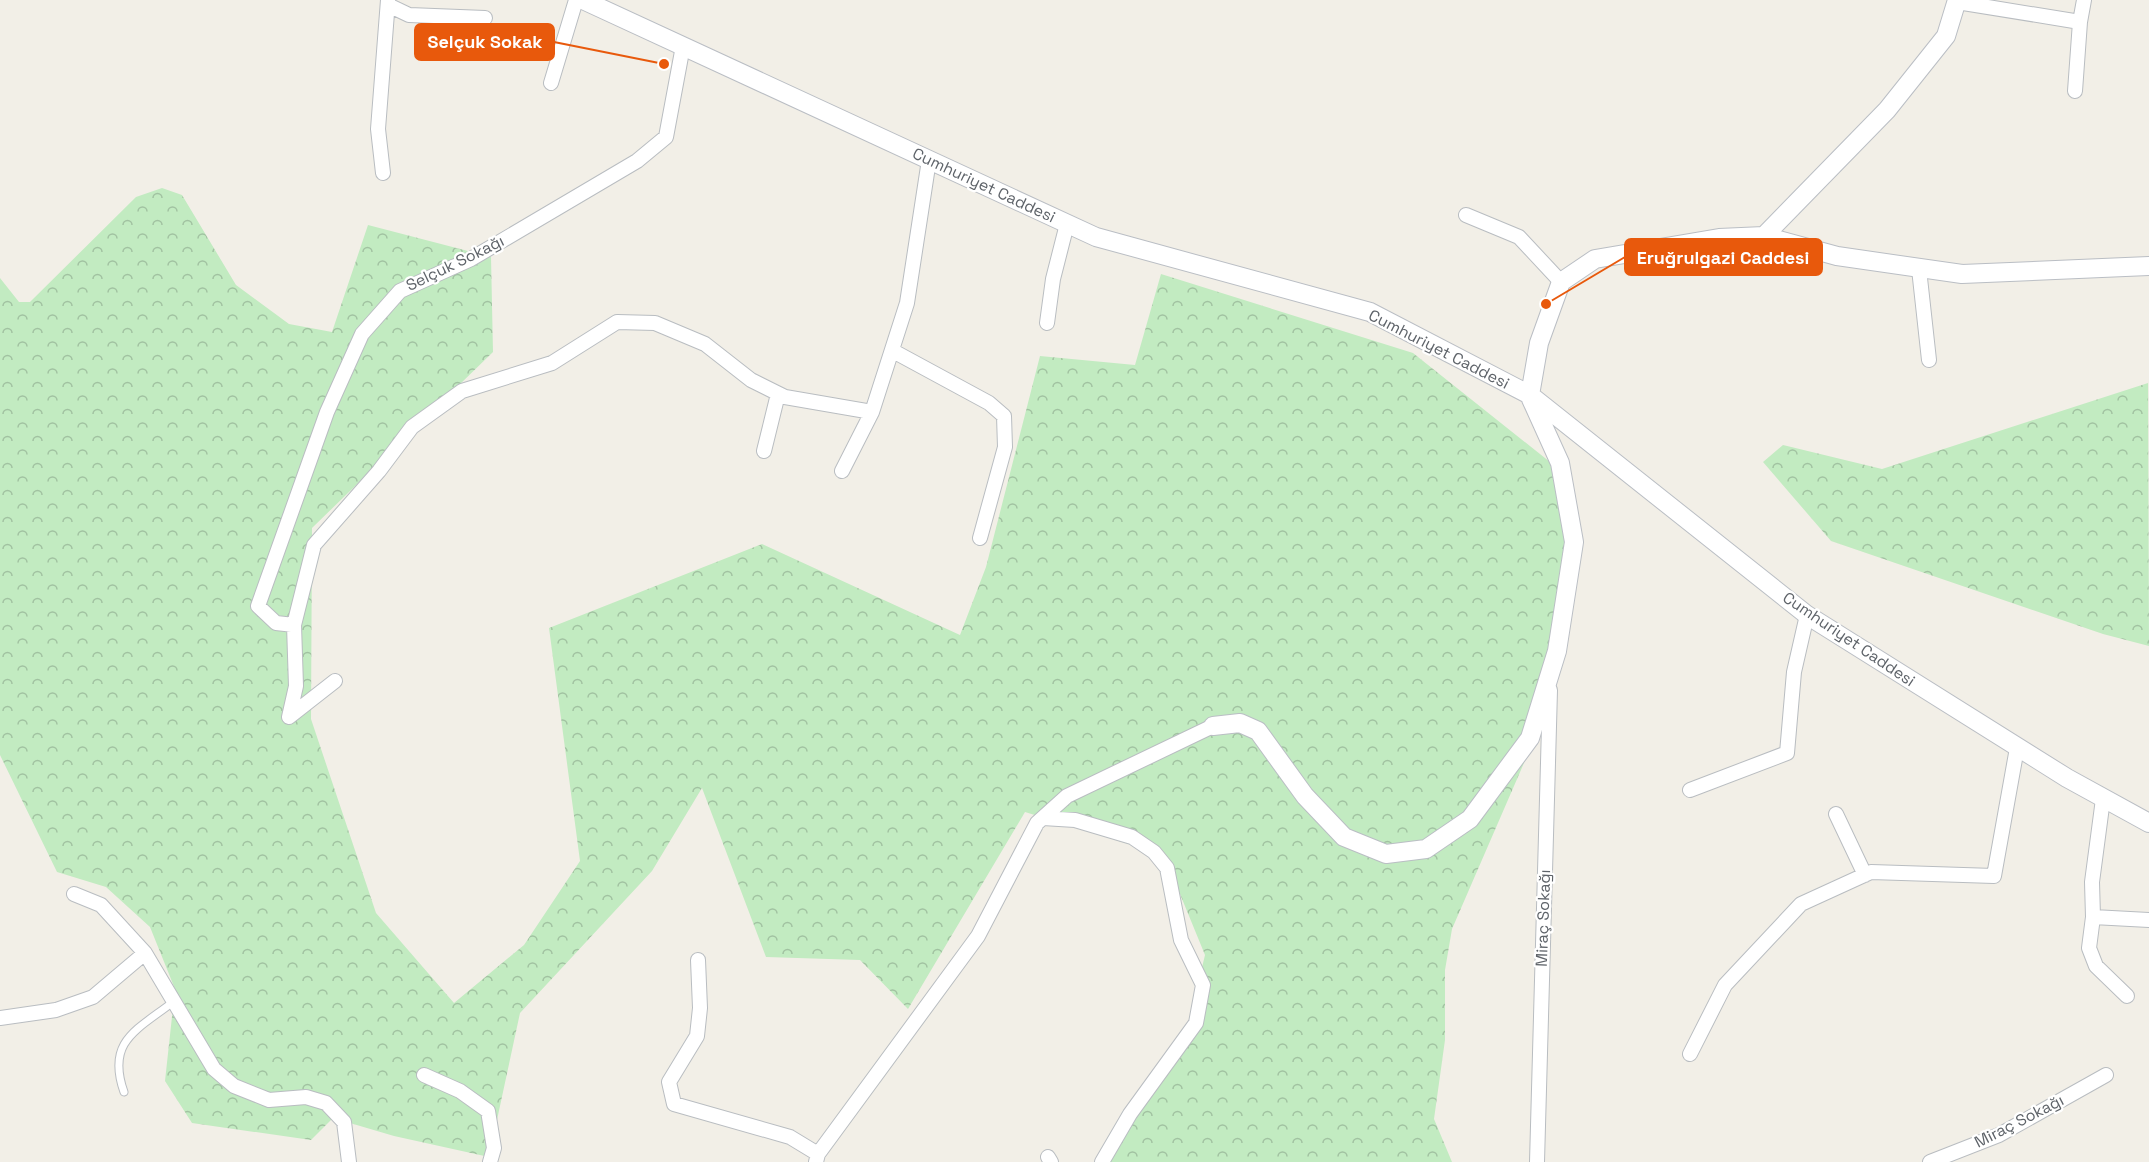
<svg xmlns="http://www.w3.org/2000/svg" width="2149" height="1162" font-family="'Space Grotesk',sans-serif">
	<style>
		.forest { fill: url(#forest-crowns) }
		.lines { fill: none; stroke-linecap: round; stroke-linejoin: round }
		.lane-casing { stroke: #b9bdc1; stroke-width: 9 }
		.street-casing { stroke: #b9bdc1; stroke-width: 16 }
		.secondary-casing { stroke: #babec4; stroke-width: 20 }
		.lane { stroke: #fff; stroke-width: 7 }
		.street { stroke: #fff; stroke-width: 14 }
		.secondary { stroke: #fff; stroke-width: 18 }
		.labels { text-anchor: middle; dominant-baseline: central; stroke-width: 4.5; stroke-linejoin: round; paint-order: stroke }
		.street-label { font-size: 16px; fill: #5e6369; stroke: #fff }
		.leader { fill: none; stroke: #e8590c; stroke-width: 2 }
		.callout-dot { fill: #e8590c; stroke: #fff; stroke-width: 2 }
		.callout { fill: #e8590c; stroke: #e8590c; stroke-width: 2 }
		.callout-label { font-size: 18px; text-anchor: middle; font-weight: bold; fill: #fff }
	</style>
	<defs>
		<pattern id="forest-crowns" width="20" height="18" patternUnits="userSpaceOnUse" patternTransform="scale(1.5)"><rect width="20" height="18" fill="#c2ebc1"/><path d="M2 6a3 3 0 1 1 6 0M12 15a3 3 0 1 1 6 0" fill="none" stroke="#a1c2a1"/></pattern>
	</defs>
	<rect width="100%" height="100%" fill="#f2efe7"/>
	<path class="forest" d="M162,188L182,195L236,285L289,324L332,332L368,225L491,257L493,352L312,528L311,719L376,913L454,1003L524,945L580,861L549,628L762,544L960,635L986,567L1040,356L1135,365L1161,274L1413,353L1550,462L1570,567L1527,756L1452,929L1445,970V1040L1434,1119L1452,1162H1107L1188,1025L1205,955L1164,855L1025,812L908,1009L860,960L766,957L702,788L652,871L520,1013L489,1157L394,1136L333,1118L311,1140L192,1123L165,1081L175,989L150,927L106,887L57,872L0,755V278L19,302H30L136,197Z
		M2148,383L2149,646L2103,634L1831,541L1763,462L1783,445L1882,469Z"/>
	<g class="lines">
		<g class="lane-casing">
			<path id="lane" d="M124,1092C106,1041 137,1030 173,1002"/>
		</g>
		<g class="street-casing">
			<path id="street" d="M1957,2L2080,22L2084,0
				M388,5L409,15L485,18
				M683,46L666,137L637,161L471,259L400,291L362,334L327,412L258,606L276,623L294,625L314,545L379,471L412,427L462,391L552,363L617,322L655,323L705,344L751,380L785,397L872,412
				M551,83L576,0
				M2075,91L2080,22
				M383,173L378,129L388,0
				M1466,215L1519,237L1561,282
				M1919,269L1929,360
				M1047,323L1053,279L1067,224
				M893,351L989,403L1004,416L1005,447L980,538
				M764,451L778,394
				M842,471L872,412L907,303L929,160
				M294,625L296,686L289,717L335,681
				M1690,790L1787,753L1794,672L1807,615
				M2103,799L2092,882L2093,917L2089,948L2096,966L2127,996
				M1836,814L1865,875
				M1043,818L1075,820L1132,837L1154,852L1167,868L1181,940L1203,985L1196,1023L1130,1114L1102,1162
				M74,894L101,905L145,953L214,1069L234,1086L269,1100L306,1097L326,1103L344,1122L349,1162
				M2093,917L2149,920
				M698,960L700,1008L697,1036L669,1082L674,1104L790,1137L818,1154
				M0,1018L56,1010L93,997L145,953
				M1690,1054L1725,985L1801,904L1871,872L1994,876L2017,748
				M424,1075L460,1091L488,1111L494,1148L490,1162
				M1048,1157L1051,1162
				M816,1162L818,1154L978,936L1037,823L1067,796L1213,726
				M1537,1162L1550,690
				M1930,1162L1999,1135L2106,1075"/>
		</g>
		<g class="secondary-casing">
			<path id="secondary" d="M583,0L1096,237L1370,312L1530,395L1807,615L2067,778L2149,823
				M1764,236L1887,110L1946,36L1957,0
				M1530,395L1539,343L1561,282L1595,259L1719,238L1764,236L1837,256L1962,274L2149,266
				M1213,726L1240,723L1258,731L1305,796L1344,837L1386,854L1426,849L1470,819L1530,738L1557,651L1574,542L1560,463L1531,399"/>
		</g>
		<use href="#lane" class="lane"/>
		<use href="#street" class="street"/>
		<use href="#secondary" class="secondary"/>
	</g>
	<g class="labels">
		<g class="street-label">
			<text transform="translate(984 185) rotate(25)">Cumhuriyet Caddesi</text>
			<text transform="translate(455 263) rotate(-26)">Selçuk Sokağı</text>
			<text transform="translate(1439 349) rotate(27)">Cumhuriyet Caddesi</text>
			<text transform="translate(1849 639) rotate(34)">Cumhuriyet Caddesi</text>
			<text transform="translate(1543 918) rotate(-88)">Miraç Sokağı</text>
			<text transform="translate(2019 1121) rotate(-27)">Miraç Sokağı</text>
		</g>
	</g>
	<path class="leader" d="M664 64L554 42M1546 304L1625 257"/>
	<g class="callout-dot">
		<circle cx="664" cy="64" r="6"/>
		<circle cx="1546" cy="304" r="6"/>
	</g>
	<g class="callout">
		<rect x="415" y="24" width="139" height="36" rx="6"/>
		<rect x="1625" y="239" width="197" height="36" rx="6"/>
	</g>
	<g class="callout-label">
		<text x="485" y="48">Selçuk Sokak</text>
		<text x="1723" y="264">Eruğrulgazi Caddesi</text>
	</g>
</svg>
